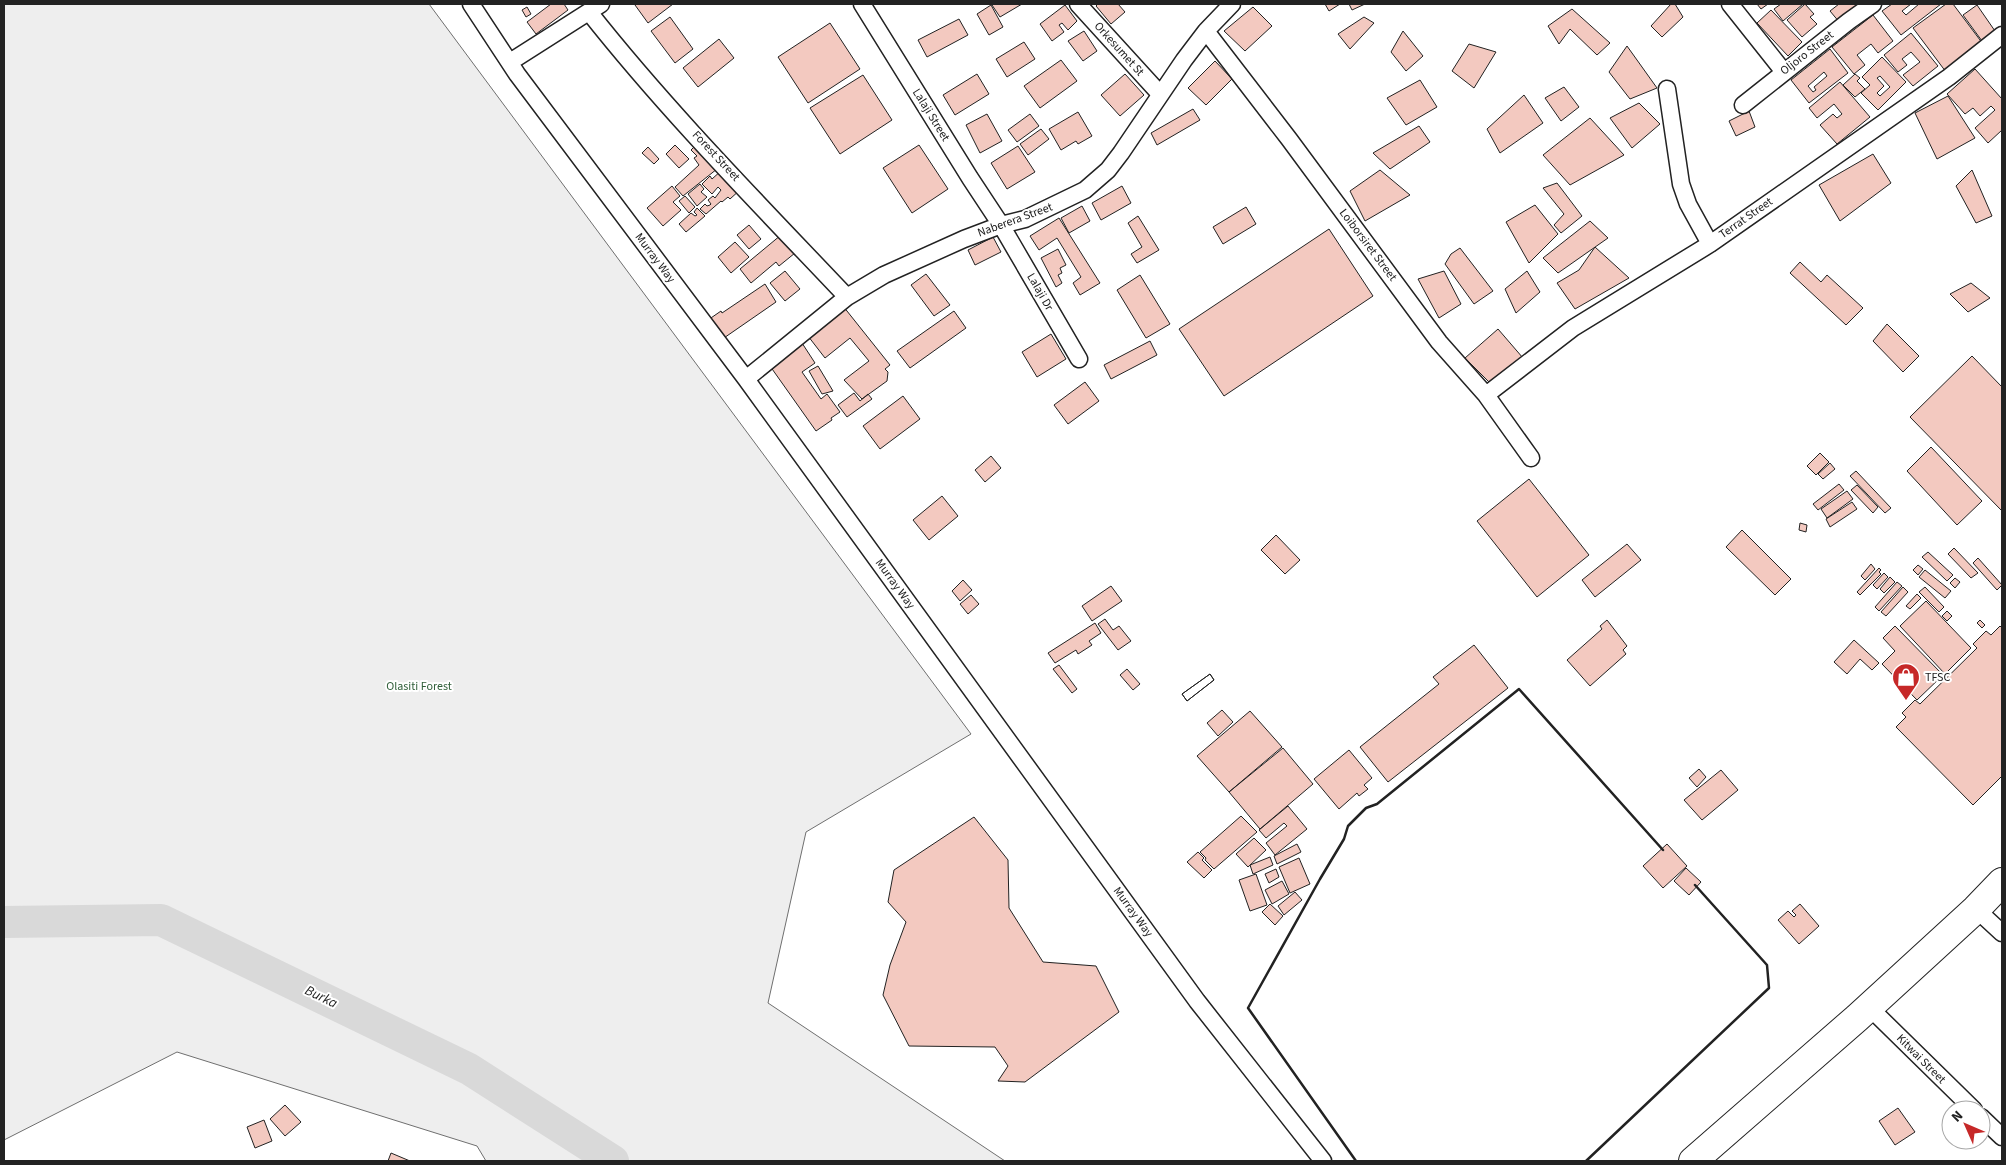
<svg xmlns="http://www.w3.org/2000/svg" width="2006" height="1165" font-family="'Source Sans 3',sans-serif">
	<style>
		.green { fill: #eee; stroke: #6f6f6f }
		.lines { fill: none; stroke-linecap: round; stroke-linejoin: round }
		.river { stroke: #d9d9d9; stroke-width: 32 }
		.building { fill: #f3c9c0; stroke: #222; fill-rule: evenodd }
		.street-casing { stroke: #222; stroke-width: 19 }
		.highway-casing { stroke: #222; stroke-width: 30 }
		.street { stroke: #fff; stroke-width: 16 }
		.highway { stroke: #fff; stroke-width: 28 }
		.wall { stroke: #222; stroke-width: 2.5 }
		.labels { text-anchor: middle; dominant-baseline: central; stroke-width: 4; stroke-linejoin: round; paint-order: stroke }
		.street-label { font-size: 12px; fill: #222; stroke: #fff }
		.poi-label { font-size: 12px; fill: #222; stroke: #fff; text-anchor: start }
		.park-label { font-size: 12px; fill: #2f5e38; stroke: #fff }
		.water-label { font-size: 14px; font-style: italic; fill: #222; stroke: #fff }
	</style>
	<rect width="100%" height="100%" fill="#fff"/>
	<path class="green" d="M4,4H429L971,734L806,832L768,1003L1005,1161H486L477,1146L177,1052L4,1140Z"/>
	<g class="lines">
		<path class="river" d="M4,922L161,920L469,1069L613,1161"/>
	</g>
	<path class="building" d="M551,4H564L568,10L536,34L527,22Z
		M637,4H673L648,23L635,5Z
		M994,4H1022L1000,17L992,5Z
		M1098,4H1118L1125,12L1111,24L1096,6Z
		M1325,4H1340L1329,11Z
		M1349,4H1365L1352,10Z
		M1671,4H1675L1683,17L1662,37L1651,26Z
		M1757,4H1768L1761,9Z
		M1781,4H1803L1783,21L1774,9Z
		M1805,4L1814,14L1810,17L1817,24L1802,37L1787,20Z
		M1839,4H1865L1840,23L1830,11Z
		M1892,4H1911L1902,11L1906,15L1919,4H1941L1901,35L1882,11Z
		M1946,4H1953L1983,44L1946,72L1913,28Z
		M991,5L1003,27L989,35L977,14Z
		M1065,5L1077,21L1068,30L1062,23L1059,25L1064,32L1052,41L1040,24Z
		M1977,5L1995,31L1982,41L1963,15Z
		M527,7L531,14L526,17L522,10Z
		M1253,7L1272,26L1245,51L1224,31Z
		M1572,9L1610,43L1597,55L1570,29L1559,44L1548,26Z
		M1771,10L1802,42L1788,56L1757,23Z
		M1873,15L1893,41L1878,53L1871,44L1857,55L1865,65L1854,74L1832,47Z
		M670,17L693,49L675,63L651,31Z
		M1364,17L1374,23L1350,49L1338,34Z
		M959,19L968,35L927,57L918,40Z
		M830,23L860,69L808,103L778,57Z
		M1084,31L1097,51L1083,61L1068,41Z
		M1403,31L1423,56L1406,71L1391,52Z
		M1911,33L1938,66L1913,86L1903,75L1920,62L1911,52L1902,59L1907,65L1898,72L1884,55Z
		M719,39L734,58L698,87L683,68Z
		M1024,42L1035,59L1007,77L996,59Z
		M1469,44L1496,52L1474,88L1452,71Z
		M1627,46L1657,88L1630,99L1609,72Z
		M1830,49L1848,73L1809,103L1791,80ZM1824,72L1827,76L1814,87L1816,90L1813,92L1808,86Z
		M1882,57L1906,82L1878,110L1861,93L1870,85L1862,77ZM1880,76L1890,87L1880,96L1877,93L1884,86L1877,78Z
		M1061,60L1077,81L1040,108L1024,86Z
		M1215,61L1232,79L1206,105L1188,88Z
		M1975,69L2002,99V130L1988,143L1975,128L1995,110L1991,106L1980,116L1973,108L1965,114L1947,94Z
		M977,74L989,94L955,115L943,95Z
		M1125,74L1144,95L1120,116L1101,95Z
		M1855,74L1860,78L1857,81L1865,89L1855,97L1843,85Z
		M863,75L892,120L840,154L810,108Z
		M1420,80L1437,107L1406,125L1387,98Z
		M1840,82L1870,117L1837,144L1820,125L1833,114L1837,118L1842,114L1834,104L1817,118L1809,108Z
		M1564,87L1579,107L1561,121L1545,98Z
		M1524,95L1543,123L1500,153L1487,129Z
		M1948,96L1975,138L1937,159L1915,113Z
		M1639,103L1660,124L1632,148L1610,118Z
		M1193,109L1200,120L1157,145L1151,133Z
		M1749,111L1755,127L1736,136L1729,121Z
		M1078,112L1092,136L1078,144L1076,141L1061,150L1049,129Z
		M987,114L1002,141L980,153L966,125Z
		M1030,114L1039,126L1017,142L1008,130Z
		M1590,118L1624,155L1570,185L1543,155Z
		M1419,126L1430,142L1390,169L1373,153Z
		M1041,129L1049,139L1028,155L1020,144Z
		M700,141L722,165L683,196L675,187L699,165L694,158L697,156L691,150Z
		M675,145L689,159L679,168L666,154Z
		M919,145L948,189L912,213L883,168Z
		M1018,146L1035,172L1007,189L991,163Z
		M648,147L659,159L654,164L642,153Z
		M1873,154L1891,183L1840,221L1819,185Z
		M722,170L741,189L730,199L728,197L722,202L721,201L706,214L700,209L705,204L707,206L710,205L711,204L708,200L713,196L715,198L721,190L718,187L712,194L702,184L710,176L712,179Z
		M1380,170L1410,195L1365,221L1350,191Z
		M1972,170L1992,216L1976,223L1956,186Z
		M1557,183L1582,216L1561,233L1554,225L1564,214L1543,188Z
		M700,184L704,189L701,192L707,197L697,206L688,194Z
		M672,186L680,196L673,202L681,210L663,226L647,208Z
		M1122,186L1131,203L1101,220L1092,203Z
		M685,196L695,207L689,213L679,201Z
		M1535,205L1558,234L1529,263L1506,222Z
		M1082,206L1090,221L1069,233L1061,218Z
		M1246,207L1256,224L1223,244L1213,227Z
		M697,208L705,216L686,232L679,224L691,213L695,216L697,215L694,212Z
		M1138,216L1159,250L1137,263L1131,254L1142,247L1128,223Z
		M1059,218L1100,283L1080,295L1073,283L1081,277L1057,238L1039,250L1030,236Z
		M1590,221L1608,238L1558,273L1543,258Z
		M749,225L761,239L749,249L737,235Z
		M1329,229L1373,296L1224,396L1179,329Z
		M781,235L795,253L779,266L776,262L751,283L740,269Z
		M993,237L1001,252L975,265L968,250Z
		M735,242L749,257L731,273L718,257Z
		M1595,247L1629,278L1575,309L1557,283L1579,270Z
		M1460,248L1493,291L1474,304L1445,264L1451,254Z
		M1058,249L1066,265L1060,268L1062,273L1058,275L1062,283L1056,287L1041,258Z
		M1800,262L1821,282L1827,275L1863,308L1846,325L1790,273Z
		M785,271L800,289L785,301L770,283Z
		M1444,271L1461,304L1439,318L1418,279Z
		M1527,271L1540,292L1516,313L1505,289Z
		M926,274L950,305L934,316L911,285Z
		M1140,275L1170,324L1146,338L1117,290Z
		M1971,283L1990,298L1968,312L1950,294Z
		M765,284L776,302L721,340L708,320L721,311L722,313Z
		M843,306L890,365L885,369L888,372L887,381L862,399L844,380L869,361L850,338L825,358L808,336Z
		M954,311L966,328L910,368L897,351Z
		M1887,324L1919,356L1903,372L1873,341Z
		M1498,329L1523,358L1490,383L1465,358Z
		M1051,334L1066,359L1037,377L1022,352Z
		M1150,341L1157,355L1111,379L1104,365Z
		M802,343L815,363L802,372L821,399L827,394L840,412L831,418L832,420L816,431L770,366Z
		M1972,356L2002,387V511L1910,417Z
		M818,366L833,391L822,394L809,371Z
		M1085,382L1099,401L1068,424L1054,405Z
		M854,393L860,401L868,394L872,399L847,417L838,405Z
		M903,396L920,419L880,449L863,426Z
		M1931,447L1982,501L1957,525L1907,471Z
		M1820,453L1829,462L1816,475L1807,466Z
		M991,456L1001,468L985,482L975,470Z
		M1830,463L1835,469L1823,479L1818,474Z
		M1856,471L1891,508L1885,513L1850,476Z
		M1529,479L1589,555L1537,597L1477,521Z
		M1839,484L1844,490L1818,510L1813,504Z
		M1857,485L1878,507L1873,513L1851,490Z
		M1847,491L1853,499L1827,518L1821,509Z
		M942,496L958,516L929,540L913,520Z
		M1852,502L1857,509L1830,527L1826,519Z
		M1800,523L1807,525L1806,532L1799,530Z
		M1742,530L1791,579L1775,595L1726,547Z
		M1276,535L1300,560L1285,574L1261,550Z
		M1627,544L1641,560L1595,597L1582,580Z
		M1954,548L1978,573L1971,578L1948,554Z
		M1928,552L1953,575L1947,581L1922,557Z
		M1978,558L2002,585L1997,590L1973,563Z
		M1871,564L1875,569L1865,580L1861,576Z
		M1918,565L1923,569L1918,575L1913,570Z
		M1879,568L1881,570L1879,572L1881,574L1860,595L1857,592Z
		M1925,570L1951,591L1945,598L1919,577Z
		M1884,573L1888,577L1877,589L1873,585Z
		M1890,577L1895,582L1884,593L1880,589Z
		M1955,578L1960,582L1955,588L1950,583Z
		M963,580L972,590L960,601L952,591Z
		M1897,582L1902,586L1879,611L1875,607Z
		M1111,586L1122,601L1092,621L1082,606Z
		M1903,587L1908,592L1886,616L1881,612Z
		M1925,587L1944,607L1939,612L1919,592Z
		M1917,594L1921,598L1910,609L1906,606Z
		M971,595L979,604L968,614L960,604Z
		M1926,601L1971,648L1945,674L1900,626Z
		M1947,611L1952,616L1947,621L1942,616Z
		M1105,619L1113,630L1119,626L1131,641L1118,650L1098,624Z
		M1607,620L1627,646L1623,650L1626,654L1590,686L1567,660L1602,629L1600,626Z
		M1980,620L1985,625L1982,628L1977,623Z
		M1095,623L1101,633L1089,641L1092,645L1078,654L1076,650L1055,663L1048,653Z
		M1895,626L1943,675L1917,700L1882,664L1895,651L1883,638Z
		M2000,626L2002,628V776L1973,805L1896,727L1906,717L1902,713L1915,700L1920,704L1977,648L1973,644L1986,631L1991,635Z
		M1854,640L1879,663L1872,670L1860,659L1847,674L1834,662Z
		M1474,645L1508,688L1388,782L1360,747L1439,684L1433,677Z
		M1059,665L1077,689L1072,693L1053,669Z
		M1127,669L1140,684L1133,690L1120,675Z
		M1210,674L1214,680L1187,701L1182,694Z
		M1210,674L1214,680L1187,701L1182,694Z
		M1222,710L1233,722L1218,736L1207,723Z
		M1250,711L1282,747L1229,792L1197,756Z
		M1283,748L1313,784L1260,829L1229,792Z
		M1349,750L1372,778L1364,785L1368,789L1359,796L1357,793L1339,809L1314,779Z
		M1699,769L1706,777L1697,787L1689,778Z
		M1721,770L1738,790L1702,820L1684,800Z
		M1288,806L1307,829L1275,855L1266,843L1287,826L1284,823L1266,838L1259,830Z
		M1241,816L1257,832L1214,869L1205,860L1206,858L1200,852Z
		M974,817L1008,860L1009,908L1043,962L1096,966L1119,1012L1025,1082L998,1081L1008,1066L995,1047L909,1046L883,995L890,965L906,922L888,902L894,870Z
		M1254,838L1266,850L1248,867L1236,854Z
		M1297,844L1301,852L1277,864L1274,856Z
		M1667,844L1687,866L1663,888L1643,866Z
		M1198,852L1204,858L1202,860L1212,870L1204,878L1187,862Z
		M1270,857L1273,865L1253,874L1250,865Z
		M1299,858L1310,884L1290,893L1279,867Z
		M1686,868L1701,882L1689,895L1674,881Z
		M1276,869L1279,877L1269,883L1265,874Z
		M1256,874L1267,905L1250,911L1239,880Z
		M1282,881L1289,894L1272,904L1265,890Z
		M1295,892L1302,900L1284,915L1278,906Z
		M1270,904L1283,916L1275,925L1262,912Z
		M1800,904L1819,926L1799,944L1778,920L1788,911L1794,917L1796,915L1792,911Z
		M285,1105L301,1122L285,1136L270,1119Z
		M1898,1108L1915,1132L1895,1145L1879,1121Z
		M264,1120L272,1141L255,1148L247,1127Z
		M391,1153L410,1161H388Z"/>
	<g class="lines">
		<g class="street-casing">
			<path id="street" d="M471,4L517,74L746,379L1197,1001L1323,1161
				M862,4L970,178L1001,225L1079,359
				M1078,4L1160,94
				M1730,4L1784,72
				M589,12C668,112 759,204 847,297
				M1206,31L1289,139L1439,342L1486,395L1531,458
				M510,62L601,4
				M1667,89L1681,184L1688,204L1710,244
				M1743,105L1849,21L1873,4
				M746,379L847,297L884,275L964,239L1001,225L1025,219L1085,190L1108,170L1121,153L1184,60L1206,31L1232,4
				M1486,395L1573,328L1710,244L1949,77L2002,35
				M1976,909L2002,933
				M1869,1007L1974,1110
				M1981,1117L2002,1137"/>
		</g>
		<g class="highway-casing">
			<path id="highway" d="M1693,1161L1857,1018L1976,909L2002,882"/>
		</g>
		<use href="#street" class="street"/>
		<use href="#highway" class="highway"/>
		<path class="wall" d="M1356,1161L1248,1008L1320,879L1344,839L1348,826L1366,808L1377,804L1519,689L1663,850
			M1586,1161L1769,988L1767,965L1695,885"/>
	</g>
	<defs>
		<g id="shop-pin" transform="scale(1.4375)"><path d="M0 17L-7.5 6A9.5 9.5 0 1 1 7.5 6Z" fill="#c62828" stroke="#fff"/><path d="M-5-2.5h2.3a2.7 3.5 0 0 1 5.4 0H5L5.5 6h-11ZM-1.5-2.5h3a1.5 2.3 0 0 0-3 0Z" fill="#fff"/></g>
	</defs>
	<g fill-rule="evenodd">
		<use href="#shop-pin" x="1906" y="677"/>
	</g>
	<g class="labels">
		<g class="street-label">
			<text transform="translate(1119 49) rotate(48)">Orkesumet St</text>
			<text transform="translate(1807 53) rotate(-38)">Oljoro Street</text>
			<text transform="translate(931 115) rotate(58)">Lalaji Street</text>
			<text transform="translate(716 156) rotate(47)">Forest Street</text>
			<text transform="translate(1746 218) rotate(-35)">Terrat Street</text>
			<text transform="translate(1015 220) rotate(-20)">Naberera Street</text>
			<text transform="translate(1368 245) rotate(53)">Loiborsiret Street</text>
			<text transform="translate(655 258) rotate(53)">Murray Way</text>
			<text transform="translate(1040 292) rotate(60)">Lalaji Dr</text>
			<text transform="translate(895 584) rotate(54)">Murray Way</text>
			<text transform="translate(1133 912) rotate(54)">Murray Way</text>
			<text transform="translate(1921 1059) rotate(45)">Kitwai Street</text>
		</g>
		<g class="poi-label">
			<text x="1925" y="677">TFSC</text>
		</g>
		<g class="park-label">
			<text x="419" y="686">Olasiti Forest</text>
		</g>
		<g class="water-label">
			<text transform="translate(321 997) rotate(26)">Burka</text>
		</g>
	</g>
	<rect width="2006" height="1165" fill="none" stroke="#222222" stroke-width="10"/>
	<g transform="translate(1966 1125) rotate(315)"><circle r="24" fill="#ffffff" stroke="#a7a7a7"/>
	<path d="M0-4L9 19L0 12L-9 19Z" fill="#c62828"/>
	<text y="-8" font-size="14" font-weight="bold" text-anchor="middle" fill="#222222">N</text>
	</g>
</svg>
